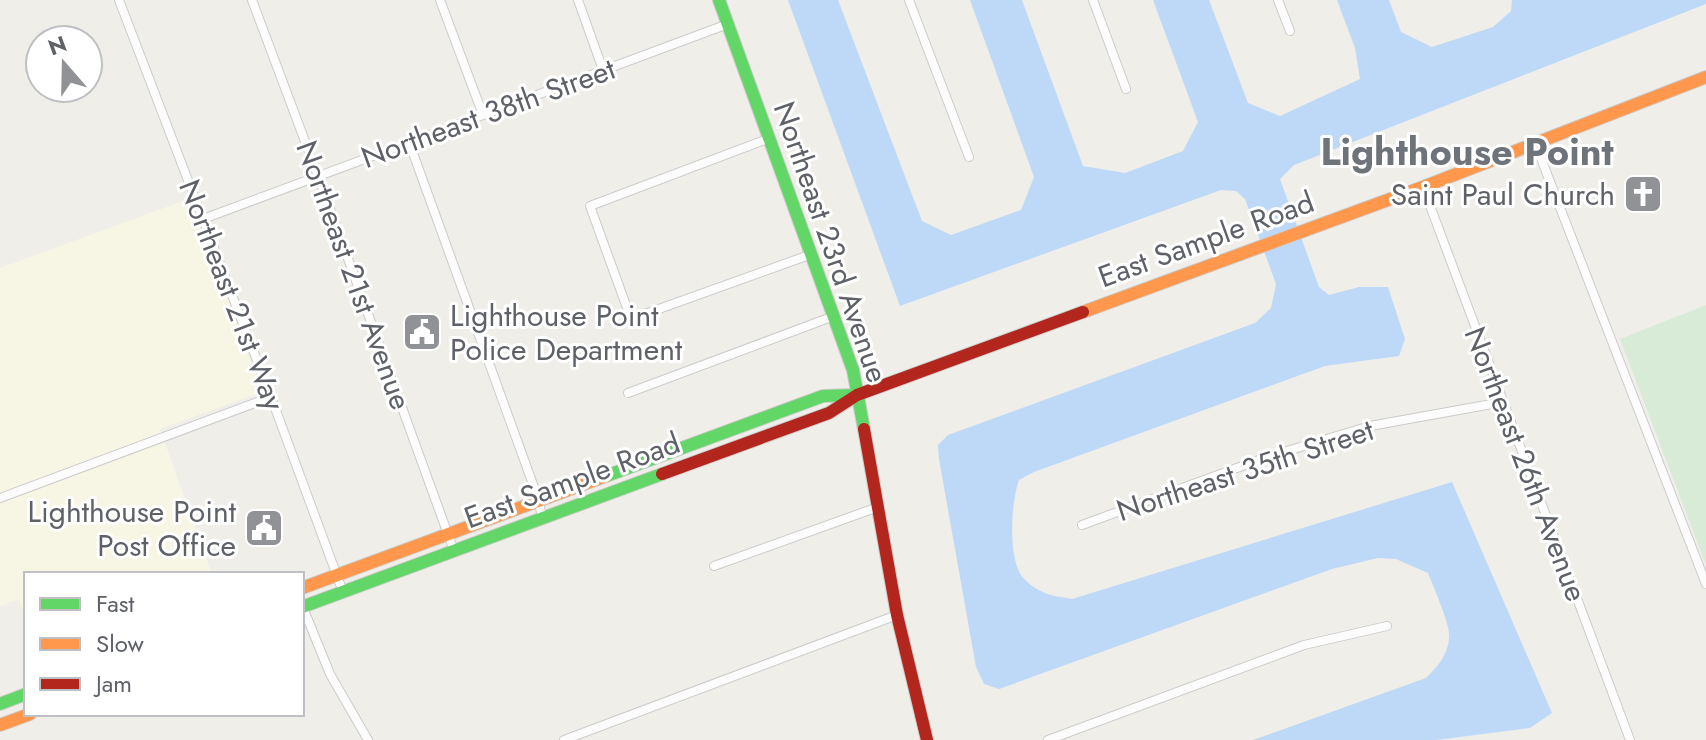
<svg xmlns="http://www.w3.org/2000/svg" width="1706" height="740" font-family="Jost,sans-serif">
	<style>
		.commercial { fill: #f7f5e4 }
		.green { fill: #d7ebd7 }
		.water { fill: #bed9f8 }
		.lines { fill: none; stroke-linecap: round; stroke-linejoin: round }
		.street-casing { stroke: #cccbcb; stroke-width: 10 }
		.fast-casing { stroke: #cbcbca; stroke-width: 14 }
		.slow-casing { stroke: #cbcbca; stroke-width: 14 }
		.jam-casing { stroke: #cbcbca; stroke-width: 14 }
		.street { stroke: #fdfcfc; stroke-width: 8 }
		.fast { stroke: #63d668; stroke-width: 12 }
		.slow { stroke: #ff974d; stroke-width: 12 }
		.jam { stroke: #b3261e; stroke-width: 12 }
		.labels { text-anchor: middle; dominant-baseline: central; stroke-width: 6; stroke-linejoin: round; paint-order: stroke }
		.street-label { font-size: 30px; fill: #5e6168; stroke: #fff }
		.poi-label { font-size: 30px; fill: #5e6168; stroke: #fff; text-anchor: end }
		.district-label { font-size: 38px; font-weight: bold; fill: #6f737a; stroke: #fff }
	</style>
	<rect width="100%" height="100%" fill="#efeee9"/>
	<path class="commercial" d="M191,198L262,392L160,429L212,574H26V618L19,599L0,606V268Z"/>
	<path class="green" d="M1706,305V565L1620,339Z"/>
	<path class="water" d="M788,0H838L922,221L951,235L1021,210L1034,177L970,0H1022L1083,166L1125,173L1183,151L1198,122L1153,0H1209L1248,103L1280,116L1360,79L1355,48L1337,0H1389L1401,32L1432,47L1493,27L1511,11L1512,0H1706V4L1294,165L1280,179L1319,287L1329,295L1359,287H1388L1405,339L1399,356L1325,366L1034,472L1019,480C1011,502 1008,554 1021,575C1024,580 1035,589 1041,591C1049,596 1062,597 1072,599L1452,482L1552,713L1530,728L1436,740H1253L1426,678C1438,667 1450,652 1449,634C1449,622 1433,586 1428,573L1396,559L1378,558L1332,569L999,689L984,684L976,667L939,459L938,445L948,435L1255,323L1271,308L1276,284L1245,199L1236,191L1221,190L900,306Z"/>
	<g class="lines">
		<g class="street-casing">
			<path id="street" d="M119,0L271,397L343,592
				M252,0L318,176L454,551
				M440,0L483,115
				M578,0L603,70
				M909,0L969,157
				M1093,0L1126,89
				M1278,0L1290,31
				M770,138L590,206L631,319L812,254
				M409,142L539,501L542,519
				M1535,143L1706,584
				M1423,187L1630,740
				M203,219L728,24
				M628,393L834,316
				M0,498L271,397
				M1082,525L1264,458L1370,426L1503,402
				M714,566L878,507
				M302,605L330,674L368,740
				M564,740L897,615
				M1048,740L1304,645L1387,626"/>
		</g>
		<g class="fast-casing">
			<path id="fast" d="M719,0L853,370L864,429
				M606,476L823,396L857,395
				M302,607L662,474
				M0,704L26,694"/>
		</g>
		<g class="slow-casing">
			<path id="slow" d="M1083,312L1423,187L1706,77
				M302,588L606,476
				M0,725L30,714"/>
		</g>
		<g class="jam-casing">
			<path id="jam" d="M864,429L897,615L927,740
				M662,474L829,413L857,395L1083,312"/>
		</g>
		<use href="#street" class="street"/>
		<use href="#fast" class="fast"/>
		<use href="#slow" class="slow"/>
		<use href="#jam" class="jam"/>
	</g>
	<defs>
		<g id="church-square" transform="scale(2)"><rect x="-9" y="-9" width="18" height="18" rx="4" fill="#919295" stroke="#fff"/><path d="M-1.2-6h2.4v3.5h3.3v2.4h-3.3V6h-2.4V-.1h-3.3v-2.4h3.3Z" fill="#fff"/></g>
		<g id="civic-square" transform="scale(2)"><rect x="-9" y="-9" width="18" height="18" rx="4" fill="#919295" stroke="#fff"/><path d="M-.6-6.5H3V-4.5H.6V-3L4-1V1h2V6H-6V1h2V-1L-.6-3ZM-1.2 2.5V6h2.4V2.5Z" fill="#fff"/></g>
	</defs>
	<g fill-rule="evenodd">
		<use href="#church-square" x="1643" y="194"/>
		<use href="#civic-square" x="422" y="332"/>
		<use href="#civic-square" x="264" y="528"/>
	</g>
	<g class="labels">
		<g class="street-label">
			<text transform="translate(488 113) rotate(-20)">Northeast 38th Street</text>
			<text transform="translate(1206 239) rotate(-20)">East Sample Road</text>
			<text transform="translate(831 242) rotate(71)">Northeast 23rd Avenue</text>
			<text transform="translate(354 275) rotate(70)">Northeast 21st Avenue</text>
			<text transform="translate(232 295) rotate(69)">Northeast 21st Way</text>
			<text transform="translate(1526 464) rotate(69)">Northeast 26th Avenue</text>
			<text transform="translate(1245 470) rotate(-18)">Northeast 35th Street</text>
			<text transform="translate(572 480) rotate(-20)">East Sample Road</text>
		</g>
		<g class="poi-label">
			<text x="1615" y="194">Saint Paul Church</text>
			<text x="450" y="315" text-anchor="start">Lighthouse Point<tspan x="450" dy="34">Police Department</tspan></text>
			<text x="236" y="511">Lighthouse Point<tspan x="236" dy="34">Post Office</tspan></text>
		</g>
		<g class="district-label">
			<text x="1467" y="151">Lighthouse Point</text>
		</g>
	</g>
	<rect x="24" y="572" width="280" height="144" fill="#ffffff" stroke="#bfc0c3" stroke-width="2"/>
	<rect x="40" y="598" width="40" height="12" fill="#63d668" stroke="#bfc0c3" stroke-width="2"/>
	<text x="96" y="612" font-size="24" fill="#5e6168">Fast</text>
	<rect x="40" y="638" width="40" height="12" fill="#ff974d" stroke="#bfc0c3" stroke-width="2"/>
	<text x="96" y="652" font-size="24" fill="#5e6168">Slow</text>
	<rect x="40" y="678" width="40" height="12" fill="#b3261e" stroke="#bfc0c3" stroke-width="2"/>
	<text x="96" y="692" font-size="24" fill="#5e6168">Jam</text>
	<g transform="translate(64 64) rotate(340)"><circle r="38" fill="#ffffff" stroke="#bfc0c3" stroke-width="2"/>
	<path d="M0-6L14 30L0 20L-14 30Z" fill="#919295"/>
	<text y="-12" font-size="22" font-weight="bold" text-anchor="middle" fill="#5e6168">N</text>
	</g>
</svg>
